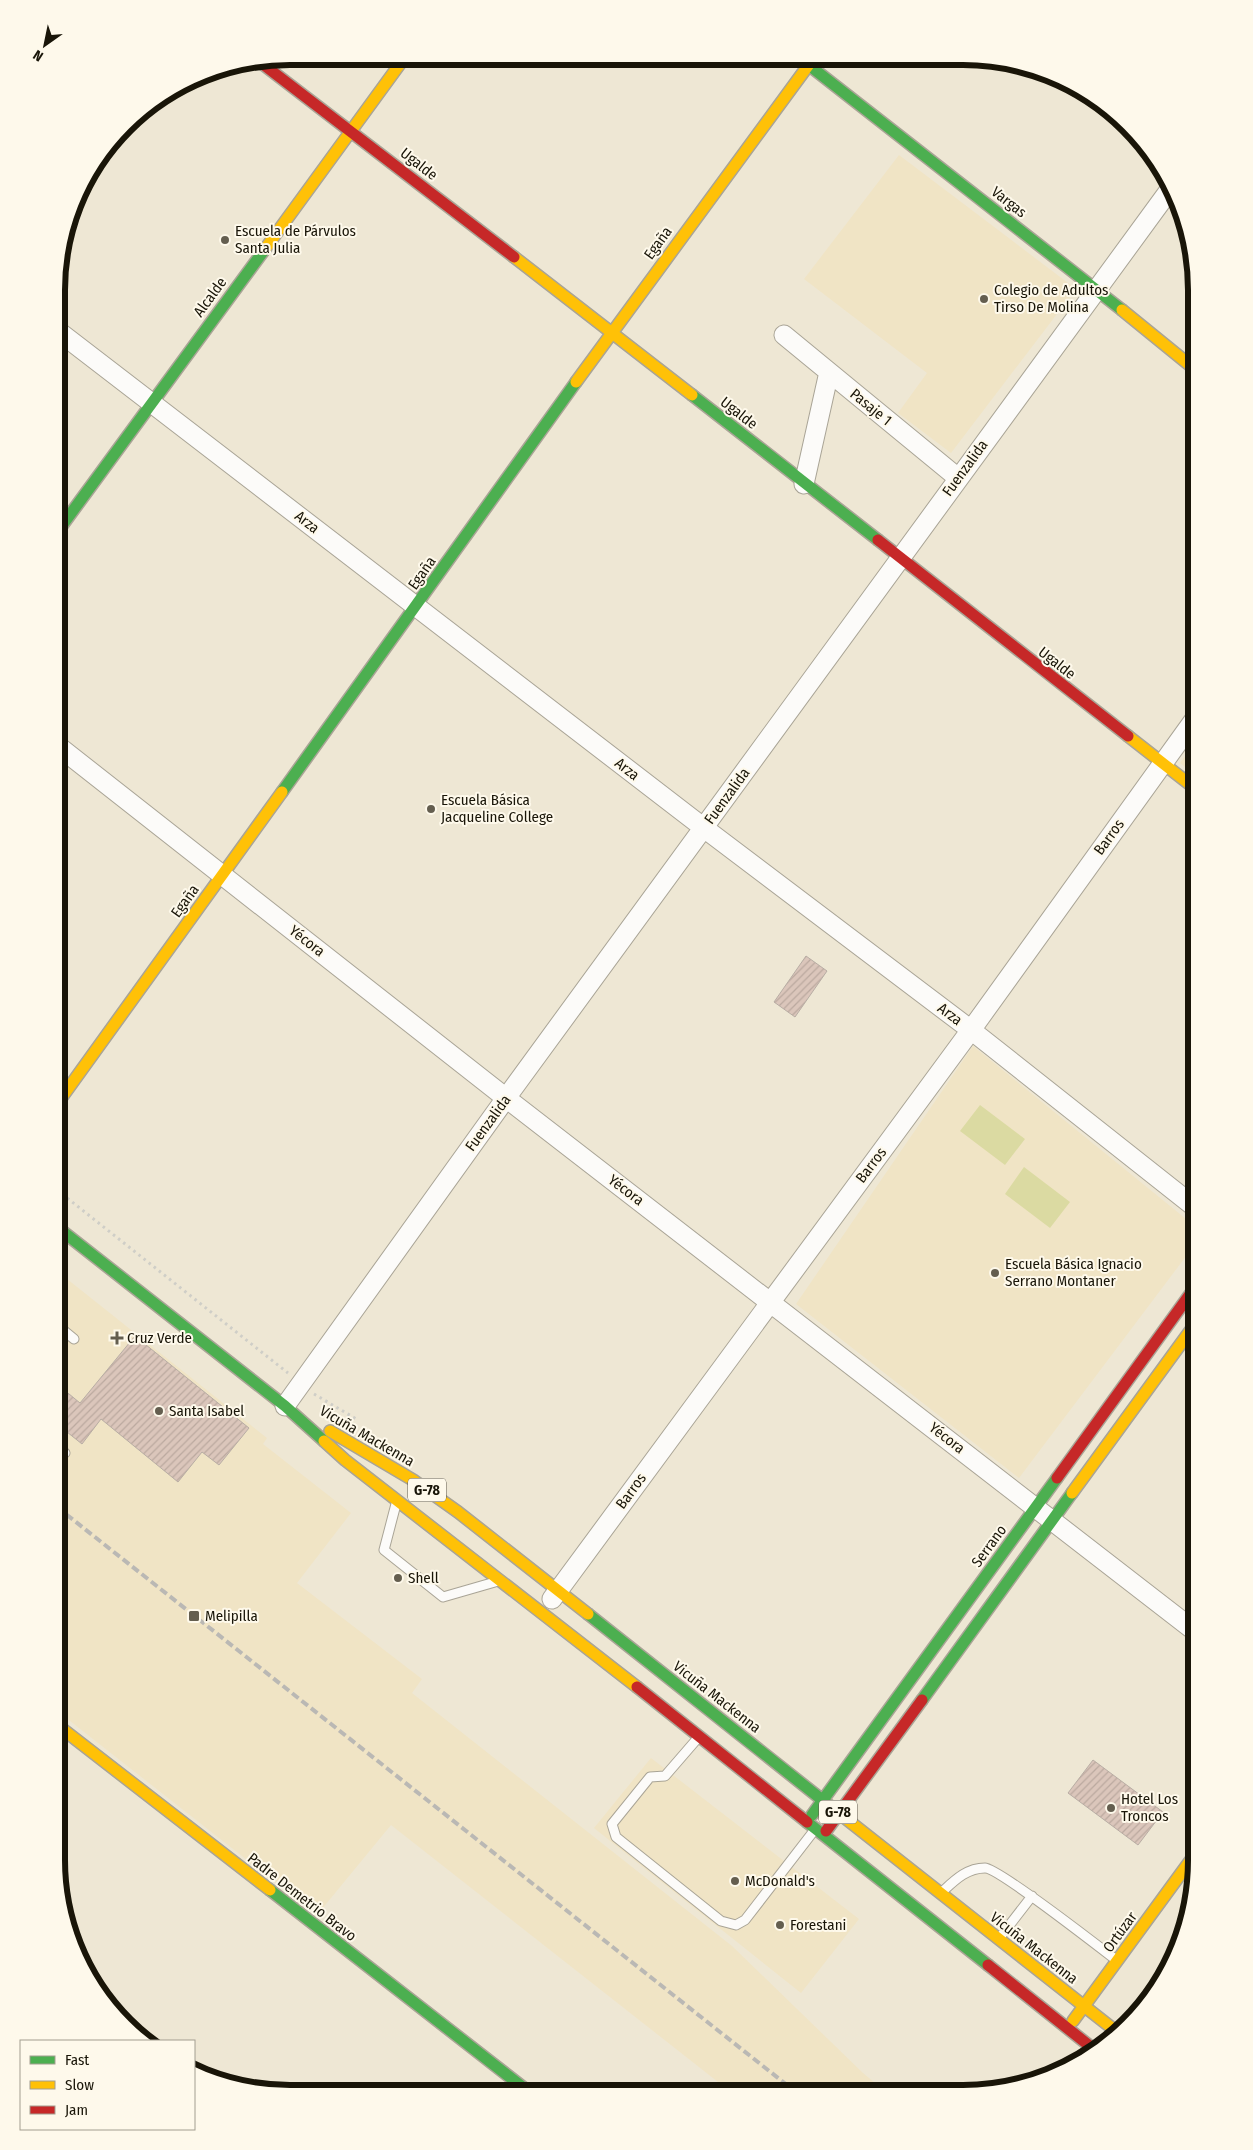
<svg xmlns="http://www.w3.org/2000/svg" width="1253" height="2150" font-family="'Fira Sans Condensed',sans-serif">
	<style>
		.built { fill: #f0e4c5 }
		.garden { fill: #dbdaa2 }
		.building { fill: url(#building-hatch); stroke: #b8ada4 }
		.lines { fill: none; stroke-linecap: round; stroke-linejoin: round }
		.lane-casing { stroke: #a9a496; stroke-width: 11 }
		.street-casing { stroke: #a9a496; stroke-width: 21 }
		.fast-casing { stroke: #a9a496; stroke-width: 14 }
		.slow-casing { stroke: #a9a496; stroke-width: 14 }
		.jam-casing { stroke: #a9a496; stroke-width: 14 }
		.path { stroke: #cfcec7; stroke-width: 3; stroke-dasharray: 2.5 4; stroke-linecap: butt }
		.lane { stroke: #fcfbf9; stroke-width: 9 }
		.street { stroke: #fcfbf9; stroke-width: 19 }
		.fast { stroke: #4caf50; stroke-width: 11 }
		.slow { stroke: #ffc107; stroke-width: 11 }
		.jam { stroke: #c62828; stroke-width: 11 }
		.rail { stroke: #bab8b4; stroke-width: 4; stroke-dasharray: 8 4; stroke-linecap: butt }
		.poi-dot { fill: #645e4f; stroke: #fef9eb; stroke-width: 2 }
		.labels { text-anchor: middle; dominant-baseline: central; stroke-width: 4; stroke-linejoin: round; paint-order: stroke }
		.shield { fill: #fef9eb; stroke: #5e594c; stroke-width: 1 }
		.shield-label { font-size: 14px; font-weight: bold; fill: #191508 }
		.street-label { font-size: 15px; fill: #191508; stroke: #fef9eb }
		.poi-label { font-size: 15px; fill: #191508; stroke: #fef9eb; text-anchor: start }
		.rim { fill: none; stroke: #191508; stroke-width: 6 }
	</style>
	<defs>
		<pattern id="building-hatch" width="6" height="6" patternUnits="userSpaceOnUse" patternTransform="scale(1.25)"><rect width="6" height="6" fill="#dbc6bb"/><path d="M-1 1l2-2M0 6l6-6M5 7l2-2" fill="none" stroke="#bba99f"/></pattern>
	</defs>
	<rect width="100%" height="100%" fill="#eee7d4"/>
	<path class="built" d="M899,155L1076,289L951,453L898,413L927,373L804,279Z
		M1197,740V776L1180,763Z
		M973,1046L1196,1227V1243L1019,1478L796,1304Z
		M57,1271L267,1438L263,1444L351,1513L297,1583L422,1679L412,1693L732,1946L863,2073L888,2094L732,2093L391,1825L317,1915L56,1710Z
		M651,1758L859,1919L801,1993L594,1828Z"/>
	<path class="garden" d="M980,1105L1025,1139L1005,1165L960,1131Z
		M1024,1167L1070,1202L1050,1228L1005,1194Z"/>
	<path class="building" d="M806,956L827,971L795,1017L774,1002Z
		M135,1336L249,1428L219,1465L202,1452L178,1482L101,1419L82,1444L57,1424V1384L80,1403Z
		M1093,1760L1163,1812L1138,1845L1068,1793Z"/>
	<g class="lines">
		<g class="lane-casing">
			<path id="lane" d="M57,1325L74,1339
				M57,1447L65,1453
				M396,1504L384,1550L443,1597L495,1582
				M697,1739L665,1776L650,1777L612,1824L616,1837L721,1921L736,1925L745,1920L813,1832
				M943,1891C955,1880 967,1868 985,1868C998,1868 1098,1946 1115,1959
				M1001,1936L1032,1896"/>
		</g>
		<g class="street-casing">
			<path id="street" d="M58,331L704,828L971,1030L1196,1208
				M784,335L958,478
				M804,484L829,372
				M58,746L506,1098L1196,1632
				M285,1406L506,1098L1171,188
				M552,1599L971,1030L1197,716"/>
		</g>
		<g class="fast-casing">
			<path id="fast" d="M801,59L1122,310
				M692,395L878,540
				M58,531L265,249
				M282,792L576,382
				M57,1227L285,1406L324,1441
				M588,1614L840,1814
				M922,1700L1072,1493
				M812,1815L1057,1478
				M807,1822L988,1965
				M270,1890L529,2092"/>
		</g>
		<g class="slow-casing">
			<path id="slow" d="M265,249L405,57
				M514,257L692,395
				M1122,310L1197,371
				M576,382L813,59
				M1128,736L1197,790
				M57,1104L282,792
				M330,1431L413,1480L458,1512L588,1614
				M324,1441L345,1460L637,1687
				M1072,1493L1196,1323
				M56,1724L270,1890
				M840,1814L1117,2032
				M1073,2021L1196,1853"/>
		</g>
		<g class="jam-casing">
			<path id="jam" d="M260,62L514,257
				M878,540L1128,736
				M1057,1478L1196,1286
				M637,1687L807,1822
				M826,1831L922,1700
				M988,1965L1096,2051"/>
		</g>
		<path class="path" d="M57,1190L288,1373
			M314,1394L358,1420"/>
		<use href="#lane" class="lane"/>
		<use href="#street" class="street"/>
		<use href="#fast" class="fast"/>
		<use href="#slow" class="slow"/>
		<use href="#jam" class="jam"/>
		<path class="rail" d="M57,1507L797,2093"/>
	</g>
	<g class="poi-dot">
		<circle cx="225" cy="240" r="5"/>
		<circle cx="984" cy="299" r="5"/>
		<circle cx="431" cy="809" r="5"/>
		<circle cx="995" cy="1273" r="5"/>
		<path d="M114.5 1330.5h5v5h5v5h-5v5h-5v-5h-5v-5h5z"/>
		<circle cx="159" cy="1411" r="5"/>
		<circle cx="398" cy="1578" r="5"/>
		<rect x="188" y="1610" width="12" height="12" rx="2.5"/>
		<circle cx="1111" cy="1808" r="5"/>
		<circle cx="735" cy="1881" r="5"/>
		<circle cx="780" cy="1925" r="5"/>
	</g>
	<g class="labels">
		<g class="shield">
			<rect x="408" y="1478.5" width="38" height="23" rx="4"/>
			<rect x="819" y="1800.5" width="38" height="23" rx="4"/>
		</g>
		<g class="shield-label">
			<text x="427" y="1490">G-78</text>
			<text x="838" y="1812">G-78</text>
		</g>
		<g class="street-label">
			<text transform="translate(419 164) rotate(38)">Ugalde</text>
			<text transform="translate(1009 202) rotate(38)">Vargas</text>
			<text transform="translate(658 243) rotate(-54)">Egaña</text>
			<text transform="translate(210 297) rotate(-54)">Alcalde</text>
			<text transform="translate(871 407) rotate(39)">Pasaje 1</text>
			<text transform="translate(739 413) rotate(38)">Ugalde</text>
			<text transform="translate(965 468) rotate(-54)">Fuenzalida</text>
			<text transform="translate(307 522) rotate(38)">Arza</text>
			<text transform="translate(422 573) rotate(-55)">Egaña</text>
			<text transform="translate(1057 663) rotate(38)">Ugalde</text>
			<text transform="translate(627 769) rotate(38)">Arza</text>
			<text transform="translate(727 796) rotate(-54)">Fuenzalida</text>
			<text transform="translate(1109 837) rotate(-54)">Barros</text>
			<text transform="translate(185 901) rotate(-54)">Egaña</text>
			<text transform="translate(307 941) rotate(38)">Yécora</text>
			<text transform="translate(950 1014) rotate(37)">Arza</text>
			<text transform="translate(488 1123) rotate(-54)">Fuenzalida</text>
			<text transform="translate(871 1165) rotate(-53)">Barros</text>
			<text transform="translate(626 1190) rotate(37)">Yécora</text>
			<text transform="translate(367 1436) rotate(30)">Vicuña Mackenna</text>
			<text transform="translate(947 1438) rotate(38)">Yécora</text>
			<text transform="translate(631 1491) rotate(-54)">Barros</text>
			<text transform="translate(989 1546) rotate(-54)">Serrano</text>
			<text transform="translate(717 1697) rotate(38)">Vicuña Mackenna</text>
			<text transform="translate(302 1897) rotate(38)">Padre Demetrio Bravo</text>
			<text transform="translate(1120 1932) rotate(-54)">Ortúzar</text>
			<text transform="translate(1034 1948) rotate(38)">Vicuña Mackenna</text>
		</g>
		<g class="poi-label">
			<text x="235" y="231">Escuela de Párvulos<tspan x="235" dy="17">Santa Julia</tspan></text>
			<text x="994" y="290">Colegio de Adultos<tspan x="994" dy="17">Tirso De Molina</tspan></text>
			<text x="441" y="800">Escuela Básica<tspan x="441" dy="17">Jacqueline College</tspan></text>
			<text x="1005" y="1264">Escuela Básica Ignacio<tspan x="1005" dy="17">Serrano Montaner</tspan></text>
			<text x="127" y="1338">Cruz Verde</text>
			<text x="169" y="1411">Santa Isabel</text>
			<text x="408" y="1578">Shell</text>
			<text x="205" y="1616">Melipilla</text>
			<text x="1121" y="1799">Hotel Los<tspan x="1121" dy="17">Troncos</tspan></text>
			<text x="745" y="1881">McDonald's</text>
			<text x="790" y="1925">Forestani</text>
		</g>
	</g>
	<path d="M0 0H1253V2150H0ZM290 65H963A225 225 0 0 1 1188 290V1860A225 225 0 0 1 963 2085H290A225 225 0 0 1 65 1860V290A225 225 0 0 1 290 65Z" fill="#fef9eb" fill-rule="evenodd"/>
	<path class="rim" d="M290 65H963A225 225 0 0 1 1188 290V1860A225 225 0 0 1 963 2085H290A225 225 0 0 1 65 1860V290A225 225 0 0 1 290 65Z"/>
	<rect x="20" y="2040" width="175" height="90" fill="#fef9eb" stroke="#a29e90"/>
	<rect x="30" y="2056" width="25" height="8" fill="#4caf50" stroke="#a29e90"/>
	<text x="65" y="2065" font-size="15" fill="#191508">Fast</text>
	<rect x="30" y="2081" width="25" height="8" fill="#ffc107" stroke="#a29e90"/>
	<text x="65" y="2090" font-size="15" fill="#191508">Slow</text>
	<rect x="30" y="2106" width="25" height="8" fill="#c62828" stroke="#a29e90"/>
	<text x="65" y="2115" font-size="15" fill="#191508">Jam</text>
	<g transform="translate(45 45) rotate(213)" stroke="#fef9eb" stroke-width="4" paint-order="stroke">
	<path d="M0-4L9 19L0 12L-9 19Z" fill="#191508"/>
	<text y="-8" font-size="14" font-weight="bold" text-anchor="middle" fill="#191508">N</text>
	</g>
</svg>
